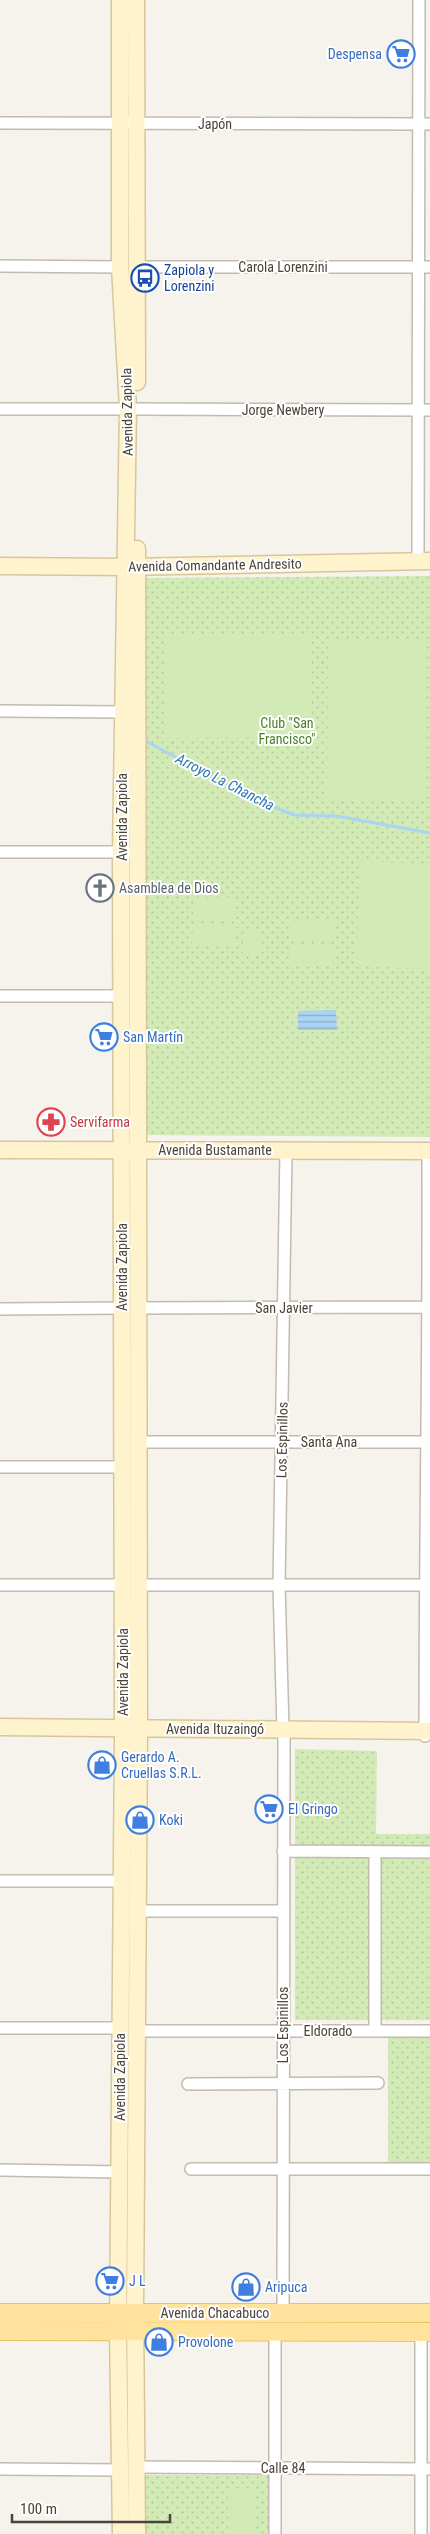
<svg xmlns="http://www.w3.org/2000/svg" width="430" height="2534" font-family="'Roboto Condensed',sans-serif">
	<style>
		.grass { fill: url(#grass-dots) }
		.garden { fill: #d2eab5 }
		.water { fill: url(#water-rules) }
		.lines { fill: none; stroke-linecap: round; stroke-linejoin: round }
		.stream { stroke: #a9d4f2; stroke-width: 3 }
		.street-casing { stroke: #c2bbae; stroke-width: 14 }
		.secondary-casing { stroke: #d6c79b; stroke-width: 19 }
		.primary-casing { stroke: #e6c16a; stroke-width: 20 }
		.street { stroke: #fff; stroke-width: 11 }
		.secondary { stroke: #fff3cd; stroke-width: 16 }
		.primary { stroke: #ffe39c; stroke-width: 18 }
		.labels { text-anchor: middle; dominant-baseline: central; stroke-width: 4; stroke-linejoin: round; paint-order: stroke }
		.shop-label { font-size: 14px; fill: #366cbe; stroke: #fff; text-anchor: start }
		.street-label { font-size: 14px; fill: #4b4439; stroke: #fff }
		.transit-label { font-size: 14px; fill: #164399; stroke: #fff; text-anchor: start }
		.park-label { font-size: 14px; fill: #4a7f2a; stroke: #fff }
		.worship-label { font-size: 14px; fill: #5b616d; stroke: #fff; text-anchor: start }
		.health-label { font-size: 14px; fill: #be3a42; stroke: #fff; text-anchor: start }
		.water-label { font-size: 15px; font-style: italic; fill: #2e7ab2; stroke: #fff }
	</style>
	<defs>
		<pattern id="grass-dots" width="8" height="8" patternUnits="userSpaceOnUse" patternTransform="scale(1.25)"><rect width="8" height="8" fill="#d2eab5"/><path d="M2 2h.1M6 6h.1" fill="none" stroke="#b6ca9c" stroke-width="1.8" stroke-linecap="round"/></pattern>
		<pattern id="water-rules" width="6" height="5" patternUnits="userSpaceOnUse" patternTransform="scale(1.25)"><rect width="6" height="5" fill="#a9d4f2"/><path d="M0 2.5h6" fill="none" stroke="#8caec5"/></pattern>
	</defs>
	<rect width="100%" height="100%" fill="#f6f3ec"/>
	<path class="grass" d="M430,576V1137L146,1135L142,578Z
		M295,1749L377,1751L376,1834H430V2020H295Z
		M388,2036H430V2164H388Z
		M144,2475H269L268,2534H144Z"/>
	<path class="garden" d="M311,634L312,737L166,738V635Z
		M328,641H426L425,800L327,799Z
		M360,861L430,864V969L356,966Z
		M193,897L236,898V919H193Z
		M291,919L334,920L333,941L290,940Z
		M193,923L236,924L235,945L192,944Z
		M262,929V954H243V930Z
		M291,945L334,946L333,966H290Z
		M228,2488H255L254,2534H228Z"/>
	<path class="water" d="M336,1010L337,1030H298V1011Z"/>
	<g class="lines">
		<path class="stream" d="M142,739L253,799L294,815L337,816L430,833"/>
		<g class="street-casing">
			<path id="street" d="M0,123L430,124
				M0,266L120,267
				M136,267H430
				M0,409H128
				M137,409L430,410
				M418,553L419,0
				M0,711L123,712
				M0,852H128
				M0,996H121
				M138,1308L430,1307
				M0,1309L122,1308
				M138,1442H430
				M0,1467H122
				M0,1585H122
				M139,1585H430
				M283,1729L279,1585L286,1150
				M425,1736C425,1541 429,1346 428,1151
				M283,1851L430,1852
				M375,1852V2031
				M0,1881H121
				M137,1911H284
				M0,2028H120
				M137,2031H430
				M188,2084L378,2083
				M191,2169H430
				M0,2170L121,2172
				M283,2313L284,1738
				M136,2467L430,2469
				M0,2469L119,2470
				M275,2534V2331
				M421,2534V2332"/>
		</g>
		<g class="secondary-casing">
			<path id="secondary" d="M120,0V267L128,409L121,852L123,1738L118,2331L121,2534
				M136,0L137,382
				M0,566L126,567L430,561
				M0,1150L430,1151
				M0,1727L430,1731
				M137,2534L135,2312L139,1728L137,549"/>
		</g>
		<g class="primary-casing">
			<path id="primary" d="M0,2313H430
				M0,2331L430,2332"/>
		</g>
		<use href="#street" class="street"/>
		<use href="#secondary" class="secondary"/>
		<use href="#primary" class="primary"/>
	</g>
	<defs>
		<g id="supermarket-ring" transform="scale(1.4375)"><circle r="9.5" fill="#fff" stroke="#3f7fe0" stroke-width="1.5"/><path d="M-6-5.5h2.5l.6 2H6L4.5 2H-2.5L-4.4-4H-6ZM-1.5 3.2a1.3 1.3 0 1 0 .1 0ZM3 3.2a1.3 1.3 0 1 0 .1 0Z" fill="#3f7fe0"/></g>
		<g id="bus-ring" transform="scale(1.4375)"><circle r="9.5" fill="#fff" stroke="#1a4fb4" stroke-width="1.5"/><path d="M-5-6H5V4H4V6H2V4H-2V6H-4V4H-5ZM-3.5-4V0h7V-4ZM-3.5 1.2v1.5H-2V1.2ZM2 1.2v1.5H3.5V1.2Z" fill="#1a4fb4"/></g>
		<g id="church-ring" transform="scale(1.4375)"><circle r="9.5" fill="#fff" stroke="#6b7280" stroke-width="1.5"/><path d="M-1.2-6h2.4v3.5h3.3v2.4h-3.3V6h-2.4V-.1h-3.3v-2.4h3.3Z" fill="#6b7280"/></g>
		<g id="pharmacy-ring" transform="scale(1.4375)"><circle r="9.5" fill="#fff" stroke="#e0444e" stroke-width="1.5"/><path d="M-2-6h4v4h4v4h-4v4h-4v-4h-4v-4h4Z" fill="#e0444e"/></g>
		<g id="shop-ring" transform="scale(1.4375)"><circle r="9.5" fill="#fff" stroke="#3f7fe0" stroke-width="1.5"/><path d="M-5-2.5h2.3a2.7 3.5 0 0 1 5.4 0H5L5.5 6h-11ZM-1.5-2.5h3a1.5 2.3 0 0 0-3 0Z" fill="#3f7fe0"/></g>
	</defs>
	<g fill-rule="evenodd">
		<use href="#supermarket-ring" x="401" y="54"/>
		<use href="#bus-ring" x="145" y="278"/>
		<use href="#church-ring" x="100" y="888"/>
		<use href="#supermarket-ring" x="104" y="1037"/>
		<use href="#pharmacy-ring" x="51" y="1122"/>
		<use href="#shop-ring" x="102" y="1765"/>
		<use href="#supermarket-ring" x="269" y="1809"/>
		<use href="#shop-ring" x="140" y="1820"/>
		<use href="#supermarket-ring" x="110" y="2281"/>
		<use href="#shop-ring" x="246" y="2287"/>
		<use href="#shop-ring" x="159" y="2342"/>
	</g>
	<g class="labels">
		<g class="shop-label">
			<text x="382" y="54" text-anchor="end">Despensa</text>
			<text x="123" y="1037">San Martín</text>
			<text x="121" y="1757">Gerardo A.<tspan x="121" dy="16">Cruellas S.R.L.</tspan></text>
			<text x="288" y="1809">El Gringo</text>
			<text x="159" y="1820">Koki</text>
			<text x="129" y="2281">J L</text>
			<text x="265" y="2287">Aripuca</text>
			<text x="178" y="2342">Provolone</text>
		</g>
		<g class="street-label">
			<text x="215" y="124">Japón</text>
			<text x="283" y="267">Carola Lorenzini</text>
			<text x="283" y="410">Jorge Newbery</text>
			<text transform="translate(127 412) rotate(-91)">Avenida Zapiola</text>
			<text transform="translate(215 565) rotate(-1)">Avenida Comandante Andresito</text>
			<text transform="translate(122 817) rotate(-90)">Avenida Zapiola</text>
			<text x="215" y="1150">Avenida Bustamante</text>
			<text transform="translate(122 1267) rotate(-90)">Avenida Zapiola</text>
			<text x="284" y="1308">San Javier</text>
			<text transform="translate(282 1440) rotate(-89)">Los Espinillos</text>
			<text x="329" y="1442">Santa Ana</text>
			<text transform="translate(123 1672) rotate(-90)">Avenida Zapiola</text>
			<text x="215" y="1729">Avenida Ituzaingó</text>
			<text transform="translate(283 2025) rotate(-90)">Los Espinillos</text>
			<text x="328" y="2031">Eldorado</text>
			<text transform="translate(120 2077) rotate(-90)">Avenida Zapiola</text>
			<text x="215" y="2313">Avenida Chacabuco</text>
			<text x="283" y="2468">Calle 84</text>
		</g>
		<g class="transit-label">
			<text x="164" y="270">Zapiola y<tspan x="164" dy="16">Lorenzini</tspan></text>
		</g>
		<g class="park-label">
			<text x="287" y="723">Club "San<tspan x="287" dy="16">Francisco"</tspan></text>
		</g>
		<g class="worship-label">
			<text x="119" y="888">Asamblea de Dios</text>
		</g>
		<g class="health-label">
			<text x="70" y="1122">Servifarma</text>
		</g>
		<g class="water-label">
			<text transform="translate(225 782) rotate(27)">Arroyo La Chancha</text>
		</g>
	</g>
	<path d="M12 2514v8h158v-8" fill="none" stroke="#4b4439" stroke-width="2.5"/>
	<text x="20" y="2514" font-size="15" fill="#4b4439" stroke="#ffffff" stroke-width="4" paint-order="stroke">100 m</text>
</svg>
